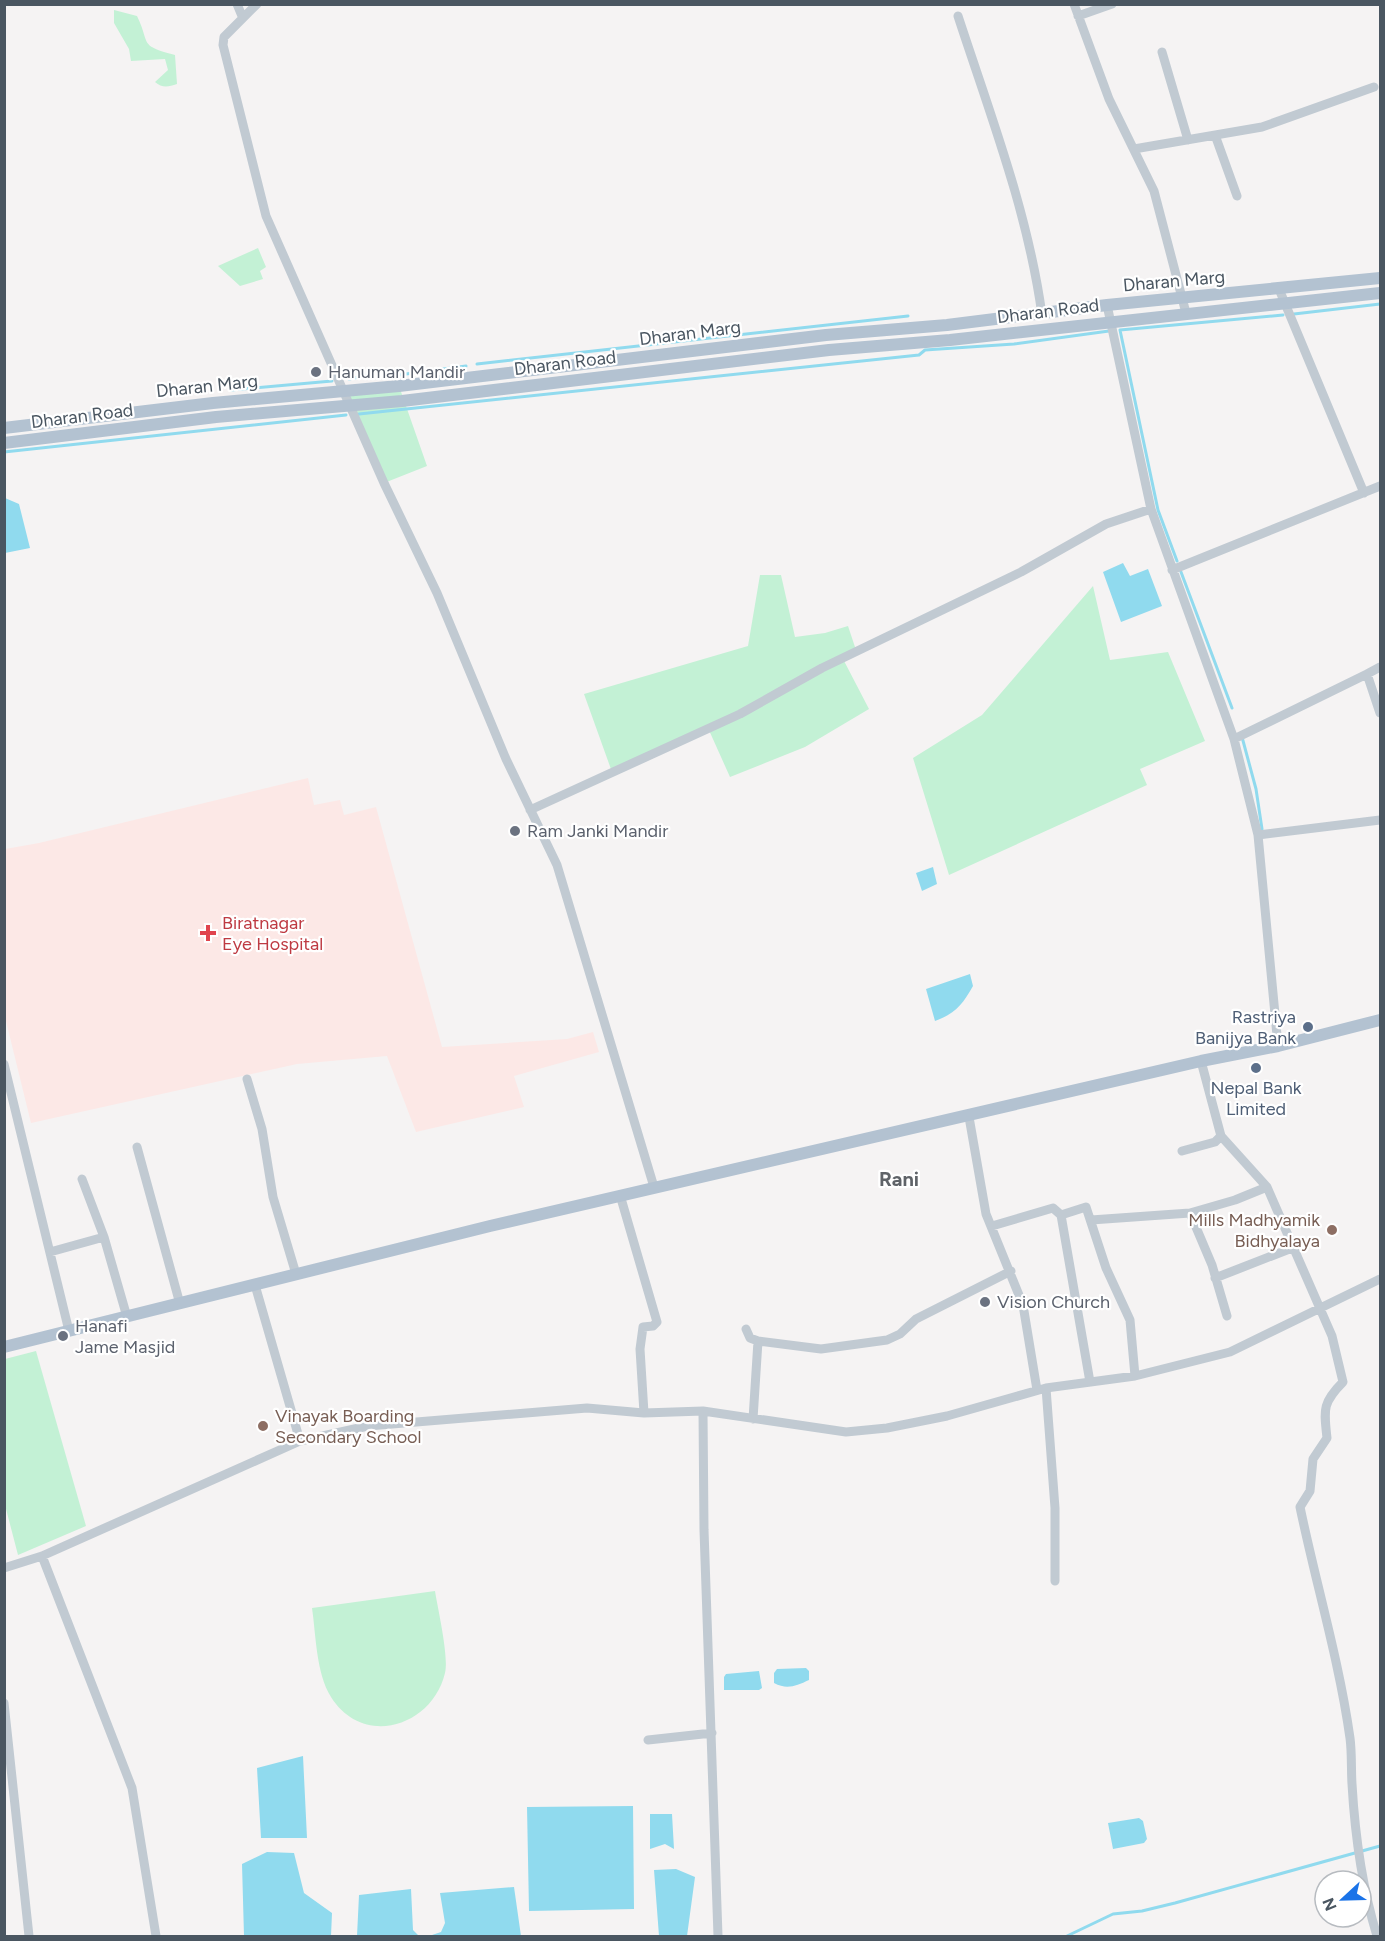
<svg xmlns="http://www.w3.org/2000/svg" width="1385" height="1941" font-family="Figtree,sans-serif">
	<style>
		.medical { fill: #fce8e6 }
		.green { fill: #c3f1d5 }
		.water { fill: #90daee }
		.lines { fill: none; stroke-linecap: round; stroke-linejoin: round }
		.stream { stroke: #90daee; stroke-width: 3 }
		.minor { stroke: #c1cad2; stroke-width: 9 }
		.major { stroke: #b3c2d1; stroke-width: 12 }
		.worship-dot { fill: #6b7280; stroke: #fff; stroke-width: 2 }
		.health-dot { fill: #e0444e; stroke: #fff; stroke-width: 2 }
		.service-dot { fill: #5c6f8a; stroke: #fff; stroke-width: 2 }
		.education-dot { fill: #8d6e63; stroke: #fff; stroke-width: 2 }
		.labels { text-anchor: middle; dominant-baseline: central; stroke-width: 4.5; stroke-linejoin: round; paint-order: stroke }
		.street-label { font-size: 18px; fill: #4a5661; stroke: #fff }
		.worship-label { font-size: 18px; fill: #5b616d; stroke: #fff; text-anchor: start }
		.health-label { font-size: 18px; fill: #be3a42; stroke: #fff; text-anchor: start }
		.service-label { font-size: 18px; fill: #4e5e75; stroke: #fff; text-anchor: end }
		.education-label { font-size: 18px; fill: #785e54; stroke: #fff; text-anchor: end }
		.neighbourhood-label { font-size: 20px; font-weight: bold; fill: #5f6368; stroke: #fff }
	</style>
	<rect width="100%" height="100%" fill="#f5f3f3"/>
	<path class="medical" d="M308,778L314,805L340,800L344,815L376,807L442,1047L567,1039L593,1032L599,1052L514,1076L524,1107L416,1132L387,1056L297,1064L31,1123L5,1017V849L39,843Z"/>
	<path class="green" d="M114,10L137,16C151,45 138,45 175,55L177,84C168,87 162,88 155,82L168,70L165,59L131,61L129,49L114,23Z
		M258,248L266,267L260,271L263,279L240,286L218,266Z
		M399,386L427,466L384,483L344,391Z
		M760,575H781L795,637L825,633L848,626L857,653L843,659L869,709L805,747L730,777L708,728L612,772L584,694L748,646Z
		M1093,586L1110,660L1168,652L1205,741L1140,769L1147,785L949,875L913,758L982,715Z
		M36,1351L86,1526L18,1555L5,1505V1359Z
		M435,1591C438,1610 449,1657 445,1673C432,1727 363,1748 331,1697C316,1673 316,1635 312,1608Z"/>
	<path class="water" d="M5,498L19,504L30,548L5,553Z
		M1123,563L1130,576L1148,569L1162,606L1121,622L1103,572Z
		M933,867L937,884L922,891L916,873Z
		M970,974L973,986C963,1004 955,1014 935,1021L926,989Z
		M806,1668L809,1671V1680C796,1686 787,1690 774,1683V1673L777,1669Z
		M759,1671L762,1688L759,1690H724V1677L726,1674Z
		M303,1756L307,1838H261L257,1768Z
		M633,1806L634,1909L529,1911L527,1807Z
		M650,1814H672L674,1849L665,1844L650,1849Z
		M1139,1818L1143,1821L1147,1839L1144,1843L1113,1849L1108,1823Z
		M267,1852L294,1853L304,1893L332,1913L331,1936H244L242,1864Z
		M676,1869L695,1877L687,1936H659L654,1870Z
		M514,1887L521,1936H429L441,1932L445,1923L440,1893Z
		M411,1889L413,1930L419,1936H357L359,1895Z"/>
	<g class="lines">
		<path class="stream" d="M1294,314L1380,304
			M477,364L908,316
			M349,379L372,374L391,376L466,366
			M231,390L332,381
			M359,414L919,355L925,350L1014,344L1109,331
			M4,452L346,415
			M1177,561L1158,510L1120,330L1283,315
			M1181,572L1232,708
			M1242,737L1256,789L1262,829
			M1067,1936L1113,1914L1142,1911L1175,1903L1380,1846"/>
		<path class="minor" d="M237,4L242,16
			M257,4L224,37L223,45L266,216L384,483L437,593L506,759L557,865L654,1187
			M1074,4L1109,99L1154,191L1186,313
			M958,16C990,114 1028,212 1042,315
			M1078,16L1112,4
			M1162,52L1188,140
			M1215,135L1237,196
			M1134,149L1262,127L1374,87
			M1279,289L1364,493
			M1107,305L1151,509L1234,739L1258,835L1278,1046
			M1172,570L1380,486
			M1380,667L1367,674L1380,713
			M1234,739L1367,674
			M530,810L740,714L822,668L1021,572L1106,524L1151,509
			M1258,835L1380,820
			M1201,1061L1221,1136L1267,1187L1332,1336L1343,1382C1322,1403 1324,1410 1327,1438L1313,1459L1310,1491L1300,1507C1316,1584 1339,1660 1350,1738C1352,1753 1351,1769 1352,1784C1355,1836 1362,1887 1377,1936
			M4,1064L69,1331
			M247,1079L262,1129L273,1197L296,1274
			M969,1117L986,1214L1023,1305L1037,1390
			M137,1147L180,1304
			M1182,1151L1215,1142L1221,1136
			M82,1179L104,1237L127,1317
			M620,1195L657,1322L653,1326L643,1327L640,1349L644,1413
			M1190,1213L1212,1265L1227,1316
			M1061,1215L1086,1207L1106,1268L1130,1320L1135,1376
			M1091,1220L1190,1213L1235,1200L1267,1187
			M992,1226L1053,1208L1061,1215L1090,1382
			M50,1252L104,1237
			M1215,1278L1292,1248
			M255,1285L300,1441
			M746,1329L750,1338L758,1341L821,1349L887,1340L900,1334L916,1319L1011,1271
			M1046,1388L1055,1508V1581
			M703,1411L704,1530L718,1936
			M753,1419L758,1341
			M42,1556L132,1788L156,1936
			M4,1568L42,1556L300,1441L368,1426L587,1408L644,1413L703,1411L846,1432L887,1428L947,1416L1046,1388L1135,1376L1230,1352L1380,1279
			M4,1703L29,1936
			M648,1740L712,1733"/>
		<path class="major" d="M4,428L213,403L399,386L826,335L947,325L1107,305L1380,278
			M4,443L216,417L402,401L829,350L950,340L1380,293
			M4,1347L490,1226L1201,1061L1278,1046L1380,1020"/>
	</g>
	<g class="worship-dot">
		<circle cx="316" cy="372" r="6"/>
		<circle cx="515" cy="831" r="6"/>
		<circle cx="985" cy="1302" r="6"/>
		<circle cx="63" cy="1336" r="6"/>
	</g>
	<path class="health-dot" d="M205 924h6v6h6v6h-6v6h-6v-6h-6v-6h6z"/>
	<g class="service-dot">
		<circle cx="1308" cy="1027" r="6"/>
		<circle cx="1256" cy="1068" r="6"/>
	</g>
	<g class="education-dot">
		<circle cx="1332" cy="1230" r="6"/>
		<circle cx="263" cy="1426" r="6"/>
	</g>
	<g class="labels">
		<g class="street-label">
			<text transform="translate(1174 281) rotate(-5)">Dharan Marg</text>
			<text transform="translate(1048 311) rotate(-7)">Dharan Road</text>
			<text transform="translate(690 333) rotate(-7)">Dharan Marg</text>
			<text transform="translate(565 363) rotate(-7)">Dharan Road</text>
			<text transform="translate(207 386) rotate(-6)">Dharan Marg</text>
			<text transform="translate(82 416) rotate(-7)">Dharan Road</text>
		</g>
		<g class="worship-label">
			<text x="328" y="372">Hanuman Mandir</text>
			<text x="527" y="831">Ram Janki Mandir</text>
			<text x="997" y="1302">Vision Church</text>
			<text x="75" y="1326">Hanafi<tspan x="75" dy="21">Jame Masjid</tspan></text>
		</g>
		<g class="health-label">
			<text x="222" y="923">Biratnagar<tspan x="222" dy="21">Eye Hospital</tspan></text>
		</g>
		<g class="service-label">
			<text x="1296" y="1017">Rastriya<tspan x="1296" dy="21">Banijya Bank</tspan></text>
			<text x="1256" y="1088" text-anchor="middle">Nepal Bank<tspan x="1256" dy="21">Limited</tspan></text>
		</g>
		<g class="education-label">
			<text x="1320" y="1220">Mills Madhyamik<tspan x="1320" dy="21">Bidhyalaya</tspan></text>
			<text x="275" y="1416" text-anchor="start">Vinayak Boarding<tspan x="275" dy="21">Secondary School</tspan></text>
		</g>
		<g class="neighbourhood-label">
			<text x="899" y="1179">Rani</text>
		</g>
	</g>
	<rect width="1385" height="1941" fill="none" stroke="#4a5661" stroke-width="12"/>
	<g transform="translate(1343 1899) rotate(248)"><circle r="28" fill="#ffffff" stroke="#b7bbc0" stroke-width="1.5"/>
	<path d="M0-4.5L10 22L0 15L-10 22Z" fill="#1a73e8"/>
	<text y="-9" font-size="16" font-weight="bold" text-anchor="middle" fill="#4a5661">N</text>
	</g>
</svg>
